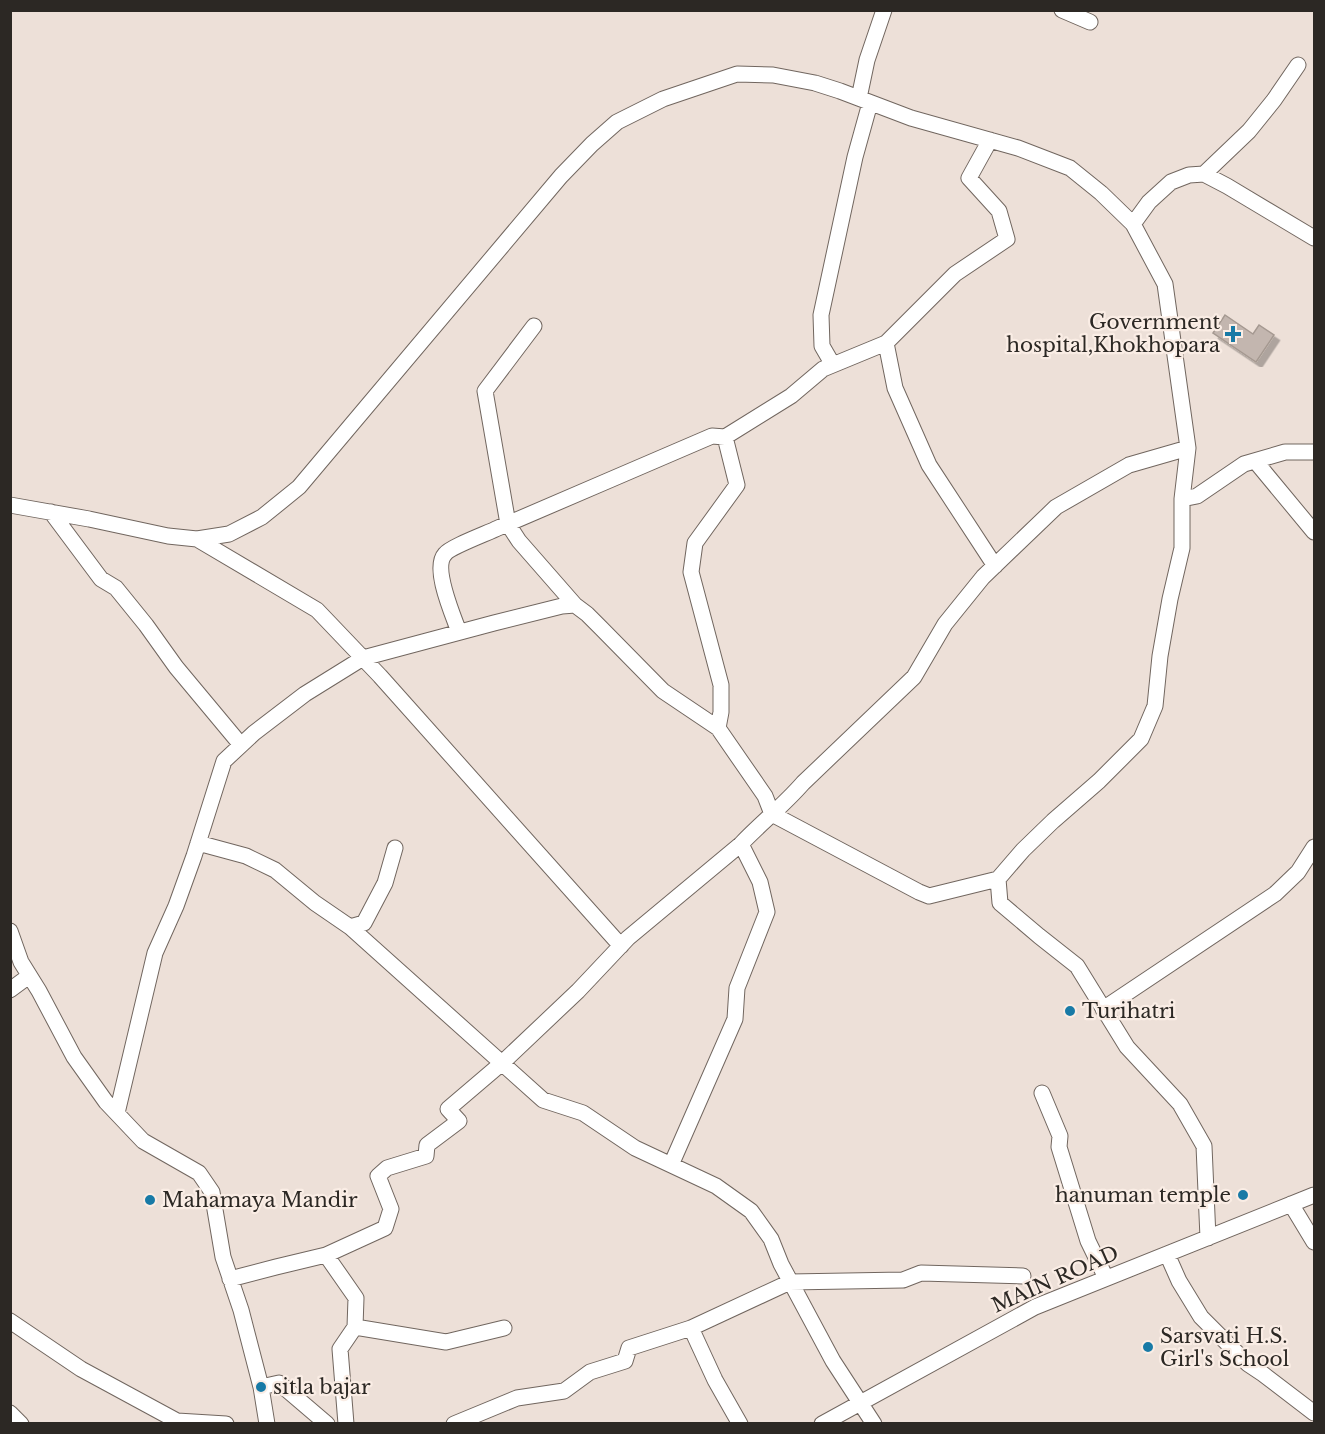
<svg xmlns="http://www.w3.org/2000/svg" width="1325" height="1434" font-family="'Libre Baskerville',serif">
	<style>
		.building { fill: #c3b6af; stroke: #a59991; stroke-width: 1.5; filter: url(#shadow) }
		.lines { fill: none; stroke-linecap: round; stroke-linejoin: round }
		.minor-casing { stroke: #71665f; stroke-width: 17 }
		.minor { stroke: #fff; stroke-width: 15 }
		.poi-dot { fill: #187aa6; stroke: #faede5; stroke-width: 2 }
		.labels { text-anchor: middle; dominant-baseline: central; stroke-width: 4.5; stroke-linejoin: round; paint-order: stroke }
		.poi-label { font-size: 20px; fill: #2c2824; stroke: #faede5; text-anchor: start }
		.street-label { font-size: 20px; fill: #2c2824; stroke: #faede5 }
	</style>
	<defs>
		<filter id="shadow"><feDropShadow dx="5.5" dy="5.5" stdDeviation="0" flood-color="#0004"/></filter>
	</defs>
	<rect width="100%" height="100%" fill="#ede0d8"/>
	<path class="building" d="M1225,315L1253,334L1259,325L1274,335L1256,362L1213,333Z"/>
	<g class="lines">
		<g class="minor-casing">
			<path id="minor" d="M1062,10L1090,22
				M859,98L867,60L884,10
				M1204,174L1249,131L1274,100L1298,65
				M1133,224L1149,202L1171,182L1189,175L1204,174L1227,186L1314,238
				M534,326L485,391L508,524L519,541L575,605
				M886,343L955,274L1007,239L999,211L969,178L990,140
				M833,365L822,346L821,315L855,157L870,103
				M1256,462L1314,532
				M1182,499L1197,496L1244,464L1285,452H1314
				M10,505L89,519L168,536L197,539L229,534L262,517L299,487L561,176L592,144L617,122L663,99L737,74L773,75L815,83L840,91L911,118L1018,148L1070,168L1101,193L1133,224L1165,284L1188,448L1182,499V548L1170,599L1160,656L1155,706L1141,739L1099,781L1053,821L1023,850L998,879L1000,903L1039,936L1077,966L1127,1047L1180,1104L1204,1146L1208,1238
				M51,512L101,579L116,588L146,625L176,667L241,745
				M197,539L317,610L380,676L621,946
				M459,632C453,615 432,568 445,554C450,547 488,533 498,528C569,497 641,467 712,436L725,437L791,396L823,369L886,343L895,388L929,465L995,566
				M718,728L721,712V685L691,572L695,543L737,485L725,437
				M198,843L246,856L275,870L315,903L350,927L543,1100L583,1113L635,1148L716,1186L751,1211L771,1239L781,1264L833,1361L874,1424
				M350,927L364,923L385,883L395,848
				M10,931L21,962L39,991L74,1057L106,1102L143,1141L199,1173L212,1192L223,1257L241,1310L261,1387L267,1424
				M10,990L29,976
				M1103,1009L1275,894L1298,872L1314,847
				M1042,1093L1060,1136L1059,1147L1088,1241L1106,1278
				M117,1113L155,953L176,906L194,856L224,761L254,733L305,694L363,658L494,623L562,606L575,605L587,614L601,628L663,691L718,728L765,796L772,814L919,892L929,896L998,879
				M671,1165L735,1019L737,988L767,912L760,882L741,844
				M1291,1204L1314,1242
				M1167,1254L1179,1281L1201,1317L1248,1364L1263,1374L1314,1413
				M326,1255L385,1228L391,1209L378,1176L387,1168L426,1156L427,1145L459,1121L448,1109L502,1063L578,991L628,938L741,844C761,823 784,805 803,783L914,677L945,624L983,577L1056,507L1129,465L1188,448
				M230,1279L276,1267L326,1255L356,1298L355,1327L340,1349L346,1424
				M10,1321L81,1369L177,1421L226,1424
				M355,1327L446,1342L504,1328
				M691,1328L790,1282L903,1280L921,1273L1023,1276
				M261,1387L279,1383L327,1424
				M10,1413L21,1424
				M454,1424L517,1398L564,1391L590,1372L625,1361L629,1348L691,1328L715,1380L740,1424
				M822,1424L1035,1307L1314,1195"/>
		</g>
		<use href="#minor" class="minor"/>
	</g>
	<g class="poi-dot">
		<path d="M1230 325h6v6h6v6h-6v6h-6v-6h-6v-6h6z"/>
		<circle cx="1070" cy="1011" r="6"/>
		<circle cx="1243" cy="1195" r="6"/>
		<circle cx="150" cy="1200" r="6"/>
		<circle cx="1148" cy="1347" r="6"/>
		<circle cx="261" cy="1387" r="6"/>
	</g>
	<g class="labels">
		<g class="poi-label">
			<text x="1220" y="322" text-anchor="end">Government<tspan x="1220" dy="23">hospital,Khokhopara</tspan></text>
			<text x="1082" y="1011">Turihatri</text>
			<text x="1231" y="1195" text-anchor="end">hanuman temple</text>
			<text x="162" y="1200">Mahamaya Mandir</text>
			<text x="1160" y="1336">Sarsvati H.S.<tspan x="1160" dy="23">Girl's School</tspan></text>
			<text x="273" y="1387">sitla bajar</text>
		</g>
		<g class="street-label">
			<text transform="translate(1055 1279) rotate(-24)">MAIN ROAD</text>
		</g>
	</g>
	<rect width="1325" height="1434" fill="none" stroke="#2c2824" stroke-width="24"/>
</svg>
